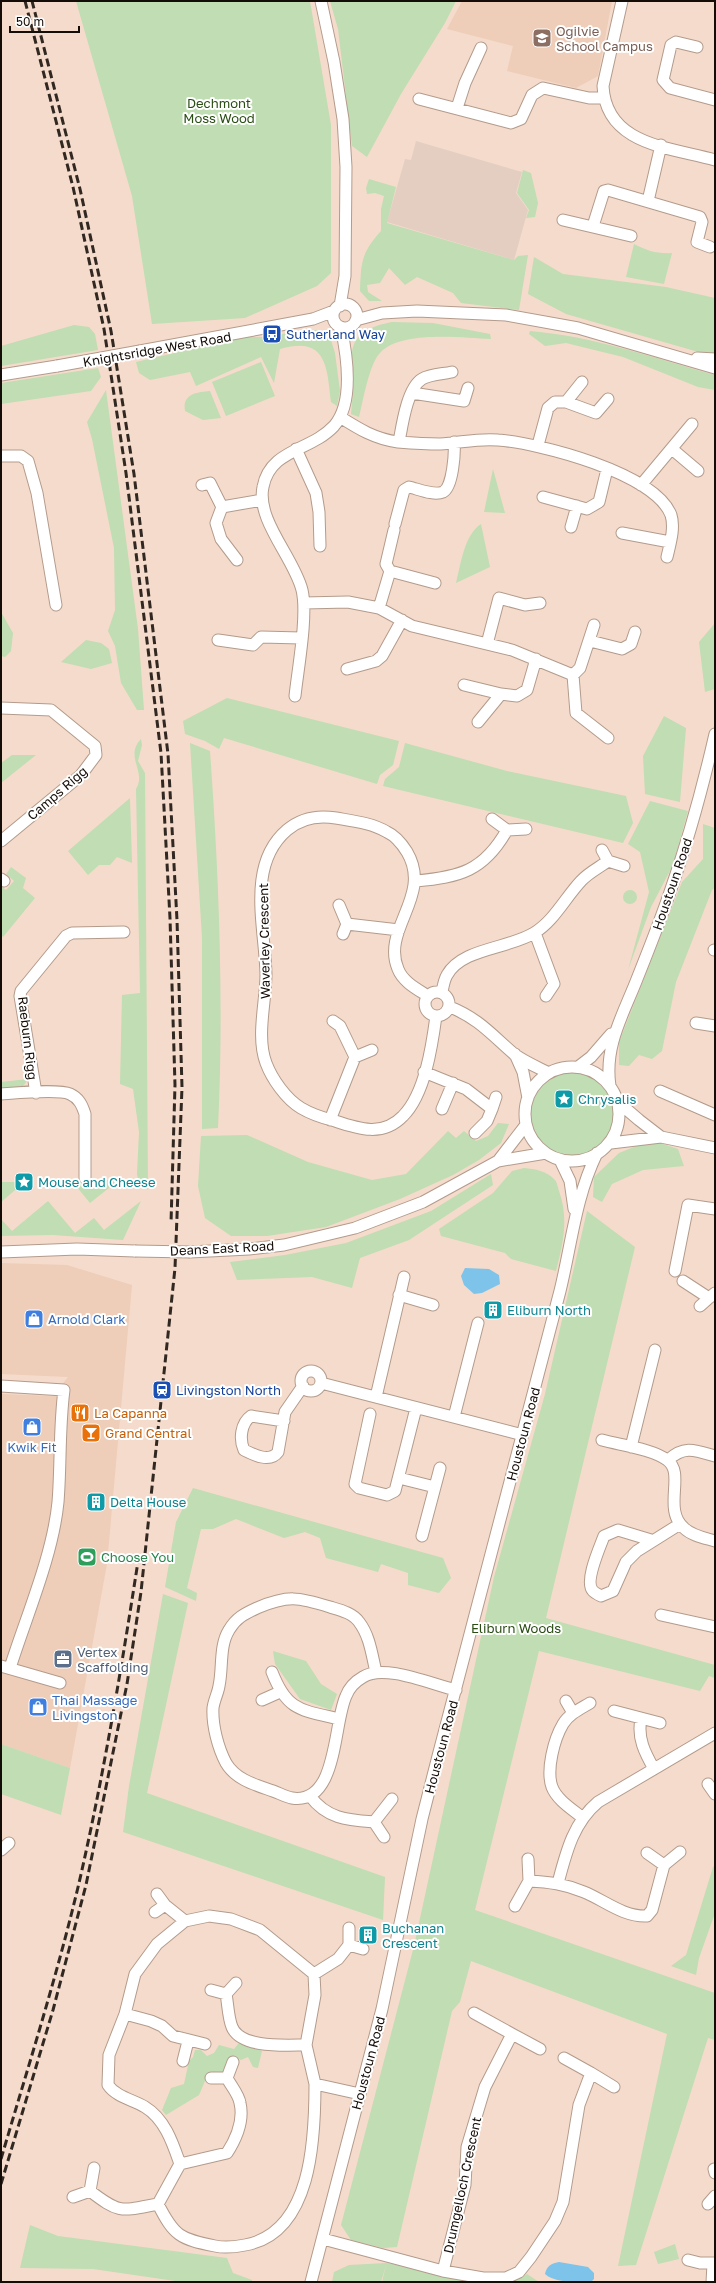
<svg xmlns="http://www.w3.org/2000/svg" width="716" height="2283" font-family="'Golos Text',sans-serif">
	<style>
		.built { fill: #eecdb9 }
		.industrial { fill: #e4cec1 }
		.green { fill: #c0ddb3 }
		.water { fill: #7ec3ea }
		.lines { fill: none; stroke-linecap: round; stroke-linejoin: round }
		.minor-casing { stroke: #b39b8c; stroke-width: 13 }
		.minor { stroke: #fff; stroke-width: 11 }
		.rail { stroke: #322822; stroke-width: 3; stroke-dasharray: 8 4; stroke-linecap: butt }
		.minor-bridge-casing { stroke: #b39b8c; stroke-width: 13; stroke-linecap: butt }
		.minor-bridge { stroke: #fff; stroke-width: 11 }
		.labels { text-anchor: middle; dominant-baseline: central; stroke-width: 4; stroke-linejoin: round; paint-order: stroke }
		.education-label { font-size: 13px; fill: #785e54; stroke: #fff; text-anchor: start }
		.park-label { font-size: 13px; fill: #294d13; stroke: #fff }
		.transit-label { font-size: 13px; fill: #164399; stroke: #fff; text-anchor: start }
		.street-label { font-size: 13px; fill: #140c07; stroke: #fff }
		.culture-label { font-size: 13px; fill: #0d838f; stroke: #fff; text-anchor: start }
		.shop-label { font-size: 13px; fill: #366cbe; stroke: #fff; text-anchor: start }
		.food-label { font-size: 13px; fill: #c56008; stroke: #fff; text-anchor: start }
		.leisure-label { font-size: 13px; fill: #27864d; stroke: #fff; text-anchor: start }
		.service-label { font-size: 13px; fill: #4e5e75; stroke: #fff; text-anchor: start }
	</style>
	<rect width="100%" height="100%" fill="#f5dbcb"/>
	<path class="built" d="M462,1H612L598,76L576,88L507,71L513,46L447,29Z
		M1,1263L67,1265L132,1285L107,1564L70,1768L1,1744V1394L53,1396L68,1377L1,1374Z"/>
	<path class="industrial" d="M416,141L522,172L516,193L528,210L514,260L387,222L405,159L411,160Z"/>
	<path class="green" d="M76,1H310L331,125V273L317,286L245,318L152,324L132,196Z
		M330,1H456L445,23L401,94L367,157L352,146L338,29Z
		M523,170L531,173L538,203L535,217L526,218L529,210L517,193Z
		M369,179L396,187L387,223L514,260L518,256L528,255L519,310L461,303L453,293L417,277L405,285L389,268L380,283L367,285L368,292L382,301H369L360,291C361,263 361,253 381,231V209L384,196L375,193L367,194L366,188Z
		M634,244C648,251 657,254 672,253L664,284L626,277Z
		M534,257L563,274L666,287L715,298V354L702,353L566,314L528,294Z
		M392,322L433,323L490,334L491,339C462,338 401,330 380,353C369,364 363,402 359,417L351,414C352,403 353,392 354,381C354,373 352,366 352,359C350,334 371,326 392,322Z
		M74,325L89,327L95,334L98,350L1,366V346Z
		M317,330L331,340L335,353L340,391L337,406L331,402C327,368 327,335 280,349L274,383L261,357L196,386L190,372L150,380L139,373L136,362L243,337H270L295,331Z
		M530,331C593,336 654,358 715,375V390L698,387L623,357L566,343L545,346L529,334Z
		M261,362L275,396L226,416L212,382Z
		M98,368L101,377L91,391L1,404V383Z
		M106,390L138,629L144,710H137L121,683L115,646L108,631L115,610L114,548L92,439L87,422Z
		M210,391L221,418L203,420L185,411C182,394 197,392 210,391Z
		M493,469L505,513L484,512Z
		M481,524L490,567L456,583C461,564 464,535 481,524Z
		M1,612L13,633L11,651L5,657L1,656Z
		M715,623V689L705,692L699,642Z
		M86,640L101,643L109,649L112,663L91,669L61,662Z
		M227,698L399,741L393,765L380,775L377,784L224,738L219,749L205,741L185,734L183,721Z
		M664,716L686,728L680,802L645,794L643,756Z
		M141,739L142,745L138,761L145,773L148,1190L138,1179L137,1174L139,1132L133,1089L120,1084L122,995L140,993L136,789C147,771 124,757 141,739Z
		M190,743L210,751C219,876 224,1003 218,1128L202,1129V938Z
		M405,743L507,771L626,796L633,823L623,843L383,786L385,779L399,767Z
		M12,755H36L1,783V763Z
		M130,798L132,863L117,857L110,865H99L88,875L68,851Z
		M650,801L688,811L673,865L651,907L628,970L649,892L640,852L628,844Z
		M703,824L715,828V888L712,890L676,982L662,1051L652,1059L639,1055L629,1066L619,1065V1042L682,882L703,859Z
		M11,867L26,878L23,888L35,898L3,937L1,935V886L6,890L14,881L6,874Z
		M623 897a7 7 0 1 1 14 0a7 7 0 1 1-14 0Z
		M531 1114a42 42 0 1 1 84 0a42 42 0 1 1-84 0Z
		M28,1079C22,1091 14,1089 1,1089V1082Z
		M498,1123L509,1124L501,1143L479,1160L453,1175L400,1199L326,1227L267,1236H231L205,1218L198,1186L201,1136L247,1135L308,1162L372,1180L406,1174L448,1131L456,1138L464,1131L476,1141L488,1136Z
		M651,1140L678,1149L684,1166L643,1170L612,1184L602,1202L593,1197L594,1177L619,1153Z
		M524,1168C535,1169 547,1171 555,1180C557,1182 558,1188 559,1191C569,1219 563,1243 556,1271L511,1259L505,1253L441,1236L439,1229L493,1193L512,1171Z
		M491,1174L493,1185L409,1240L360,1258L352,1288L312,1277L237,1280L230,1262L285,1255L346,1243L431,1211Z
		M119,1180L90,1203L72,1181Z
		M1,1182H21V1185L1,1202Z
		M48,1201L75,1233L94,1218L104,1230L141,1201L123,1240L53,1235L1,1236V1219L12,1231Z
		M587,1211L635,1247L546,1618L715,1665V1678L709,1676L700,1691L539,1651L475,1910L715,1993V2040L708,2038L636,2265L618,2266L667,2034L471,1961L460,2002L452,2011L397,2247L383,2248L351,2240L341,2225L414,1946L494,1577L545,1394Z
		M193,1488L443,1558L451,1578L439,1593L408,1585V1573L381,1564L378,1572L326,1558L320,1538L305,1532L284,1538L236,1519L213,1529H201L187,1588L197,1593L196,1601L165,1587L176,1522Z
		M163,1594L188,1603L147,1793L385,1877L383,1920L123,1832L129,1786Z
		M273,1651L306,1661L321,1684L337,1694L331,1710L300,1699L275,1664Z
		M1,1744L70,1768L61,1815L1,1794Z
		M715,1865V1913L699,1958L696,1975L671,1966L686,1955L713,1867Z
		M239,2043L262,2051L258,2068L253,2067L248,2057L241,2060L235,2057L223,2074L213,2072L209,2079L205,2081L199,2095L166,2115L162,2110L171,2088L184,2084L189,2061L193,2057L195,2050H201L207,2056L214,2053L219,2045L234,2049Z
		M30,2225L58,2236L227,2258L233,2273L252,2280V2282H182L93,2269L20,2268Z
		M675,2244L679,2259L658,2264L654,2252Z
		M386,2263L499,2280L523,2277L527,2274L539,2282H382L386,2265L381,2282H332L334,2272L349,2265Z"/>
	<path class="water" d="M465,1268L489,1269L499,1275L500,1284L482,1293L474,1294L464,1285L461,1276Z
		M559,2262L588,2267L594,2273V2279L591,2282C577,2282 554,2283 545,2274C547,2266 550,2264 559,2262Z"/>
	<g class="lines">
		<g class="minor-casing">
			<path id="minor" d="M321,1L334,62L343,119L346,167L345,276L340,306
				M622,1L603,86C606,145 669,147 715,160
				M697,47L676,42L671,45L663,80L670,88L715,100
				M419,99L511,123L521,119L532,95L543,88L589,98H604
				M457,108L465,83L481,48
				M648,201L661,145
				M563,220L631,236
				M593,226L604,191L608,190L700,217L702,222L697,242L710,247
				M333 316a12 12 0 1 1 24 0a12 12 0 1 1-24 0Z
				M356,320L382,313L417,311L506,315L578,328L715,368
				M140,351L313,319L334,311
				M697,358L715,359
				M1,375L57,366
				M412,393L464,401L468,388
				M566,402L596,413L608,399
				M340,417C359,429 375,439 398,442C411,443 427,444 440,444C460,443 478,438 498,440C539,443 655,473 671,515C675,528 670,544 667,557
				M399,442C402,426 407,388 422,379C430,374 443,374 452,372
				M538,445L548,408L555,402H566L582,382
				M296,449L316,493L319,512L320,546
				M672,449L698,471
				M1,456H21L28,461L37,493L56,605
				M202,485L210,483L222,507L216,523L221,539L237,560
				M641,485L692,424
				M543,497L587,509L599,502L607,469
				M222,507L262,500
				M395,524L404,490L409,487C418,489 434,496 443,492C453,487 455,452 454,442
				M571,527L577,506
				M622,533L670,542
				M390,571L435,583
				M304,603L348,602L379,608L412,626L512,650L573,675
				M379,608L390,571L386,564L394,530
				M594,625L580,668L573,675L576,713L608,738
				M218,640L253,645L261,637L301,638
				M590,641L622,649L631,644L635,632
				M487,644L499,598L525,605L540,603
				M347,669L376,661L382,656L402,620
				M464,685L501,694
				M295,696C298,668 308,615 302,590C294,558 256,520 263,487C270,449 311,451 334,426C354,403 347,355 341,327
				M1,708L51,710L95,746L96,755L81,775L1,841
				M478,722L501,694L517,696L527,690L536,659
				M507,830L526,829
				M602,850L608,861L624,866
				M1,879L4,881
				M416,881C460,877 484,871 507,830L492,819
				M339,905L347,924L343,934
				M347,924L399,930
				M535,933L554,984L546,996
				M714,950H715
				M425 1004a12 12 0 1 1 24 0a12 12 0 1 1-24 0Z
				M442,992C443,987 444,980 447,975C462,948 508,949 534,933C554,921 565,898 581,881C588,873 600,867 608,861
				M428,996C417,989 403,982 398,969C381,929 433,896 407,852C402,844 396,836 387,832C372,823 353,821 336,818C318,815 301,818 287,830C246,865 265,927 266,974C266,1002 256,1036 266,1063C272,1079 286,1099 301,1108C311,1114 323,1118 335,1121C359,1129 383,1137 403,1116C425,1094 432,1046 436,1016
				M450,1007C478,1018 492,1035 514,1054C525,1062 537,1067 549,1073
				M696,1023L715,1026
				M515,1054L523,1072L528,1098
				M355,1057L372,1050
				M578,1067L591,1057L611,1034
				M525 1114a47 47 0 1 1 94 0a47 47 0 1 1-94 0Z
				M424,1072L466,1089L492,1109L487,1121L475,1133
				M610,1086C604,1046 623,1015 637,979C649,949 661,919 671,889C689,838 703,786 715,734
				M660,1091L715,1115
				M36,1093L20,996L21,991L66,936L72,933L124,932
				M1,1094C16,1093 59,1089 70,1094C79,1098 82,1105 85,1114V1178
				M618,1102L639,1120L661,1137
				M442,1109L453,1083
				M492,1109L496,1097
				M330,1120L355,1057L340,1026L333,1021
				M611,1143L661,1137L715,1148
				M560,1160L570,1181L574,1209
				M498,1161L525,1126
				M1,1252L77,1249L135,1251
				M190,1252L249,1249L284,1245L355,1228L423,1202L498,1161L546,1153
				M675,1271L688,1205L715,1209
				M683,1281L709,1298L715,1293
				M399,1295L433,1305
				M700,1306L709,1298
				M301 1381a10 10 0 1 1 20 0a10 10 0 1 1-20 0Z
				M321,1383L523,1435
				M1,1386L64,1390C59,1428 61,1465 58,1502C53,1555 26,1617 10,1668
				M376,1397L404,1277
				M370,1414L355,1484L359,1488L387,1495L395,1491L416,1408
				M454,1417L478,1323
				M284,1421L251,1416C241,1423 239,1439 244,1450C254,1455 270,1463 278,1452L285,1412L303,1386
				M602,1440C620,1445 653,1449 667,1460C686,1473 662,1509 684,1528C692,1536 705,1538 715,1541
				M631,1447L655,1350
				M668,1460C684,1445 695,1450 715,1456
				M399,1478L435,1487
				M422,1536L440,1468
				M651,1540L618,1530L604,1536C600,1547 584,1582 593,1591C595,1593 599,1595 601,1596L613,1591L626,1562L637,1551L680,1524
				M661,1615L715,1627
				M1,1666L60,1683
				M272,1672C287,1711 301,1710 339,1719
				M376,1672C372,1656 370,1636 359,1622C353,1613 340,1610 330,1607C298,1597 288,1595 257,1608C244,1614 236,1618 229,1630C219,1646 223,1668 219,1686C218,1693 214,1700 213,1708C212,1725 218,1748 226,1763C236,1780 256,1785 273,1791C279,1793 286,1797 292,1798C338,1805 333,1724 346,1696C349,1688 356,1681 363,1677C384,1663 433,1685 456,1690
				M262,1700L280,1692
				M566,1701L573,1713
				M614,1711L660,1723
				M641,1719C637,1738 645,1753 654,1769
				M708,1784L715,1794
				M310,1796C327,1819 348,1820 374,1822
				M583,1818C572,1809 557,1800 552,1787C546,1770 554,1739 563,1724C569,1714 580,1709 590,1703
				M384,1837L374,1822L392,1799
				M1,1850L9,1843
				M647,1853L664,1865
				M529,1881C549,1882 565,1884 584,1892C604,1900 623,1917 647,1916L652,1910L664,1865L680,1852
				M558,1883C566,1853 573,1823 598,1802L715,1733
				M157,1894L165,1905L185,1921
				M515,1906L529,1881L528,1859
				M155,1912L165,1905
				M349,1928V1945L363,1949
				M314,1974L338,1959L349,1945
				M211,1990L226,1994C228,2004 228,2017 232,2027C241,2049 287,2045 306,2045
				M226,1994L236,1983
				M125,2014L151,2021L162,2026L173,2036L205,2044
				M512,2034L540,2049
				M564,2058L591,2073
				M183,2061L188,2041
				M211,2078H227L233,2062
				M315,2084L306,2045L315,1995L314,1974L260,1930L231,1919L209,1916L185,1921L157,1944L135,1974L125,2014L109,2055L108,2085C116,2097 134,2100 145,2107C165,2119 173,2144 180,2164L158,2204C174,2236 180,2239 215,2246C224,2248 235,2247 245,2245C312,2233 315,2139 315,2084L360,2094
				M180,2164L227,2153C236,2139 244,2120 240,2103C239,2095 231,2086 227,2078
				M714,2169L715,2173
				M90,2191L94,2168
				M73,2197L90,2191C120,2214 121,2211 158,2204
				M708,2204L715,2196
				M323,2239L443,2271L465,2185L467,2147L485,2087L512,2034L474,2013
				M688,2260L700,2263H715
				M443,2271L483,2278H506L519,2272L531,2257L555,2221L563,2202L579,2105L591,2073L614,2087
				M311,2282L382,2009L422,1819L438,1756L560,1291C572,1242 575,1199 597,1153
				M712,2282L713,2264"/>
		</g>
		<use href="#minor" class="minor"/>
		<path class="rail" d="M25,1L73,187L104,329L126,473L161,753L170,918L175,1085L171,1223
			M1,2159C28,2067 57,1976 79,1883C104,1774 122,1665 139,1555
			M1,2184L53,2010L86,1885L127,1684L141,1592L175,1268L182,1087L177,920L168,754L134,474L111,331L80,189L32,1"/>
		<g class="minor-bridge-casing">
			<path id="minor-bridge" d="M57,366L140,351
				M135,1251L190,1252"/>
		</g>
		<use href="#minor-bridge" class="minor-bridge"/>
	</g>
	<defs>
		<g id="school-square" transform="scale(1)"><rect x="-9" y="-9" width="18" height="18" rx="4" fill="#8d6e63" stroke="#fff"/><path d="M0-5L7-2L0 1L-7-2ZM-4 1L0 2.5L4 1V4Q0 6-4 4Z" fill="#fff"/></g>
		<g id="bus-square" transform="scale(1)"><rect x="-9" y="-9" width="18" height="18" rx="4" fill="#1a4fb4" stroke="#fff"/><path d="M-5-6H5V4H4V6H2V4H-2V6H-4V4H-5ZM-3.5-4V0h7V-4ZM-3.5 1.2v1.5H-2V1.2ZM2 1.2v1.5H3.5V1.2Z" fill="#fff"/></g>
		<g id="sight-square" transform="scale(1)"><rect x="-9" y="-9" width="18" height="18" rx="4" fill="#0f9aa8" stroke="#fff"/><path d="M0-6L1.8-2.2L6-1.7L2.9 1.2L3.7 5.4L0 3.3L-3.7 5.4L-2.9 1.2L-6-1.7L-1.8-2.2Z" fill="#fff"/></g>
		<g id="building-square" transform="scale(1)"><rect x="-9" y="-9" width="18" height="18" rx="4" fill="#0f9aa8" stroke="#fff"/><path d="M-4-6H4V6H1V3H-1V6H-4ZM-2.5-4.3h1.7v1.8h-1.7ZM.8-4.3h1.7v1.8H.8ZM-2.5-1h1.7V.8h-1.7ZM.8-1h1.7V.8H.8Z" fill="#fff"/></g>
		<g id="shop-square" transform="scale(1)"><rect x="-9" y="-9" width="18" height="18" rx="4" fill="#3f7fe0" stroke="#fff"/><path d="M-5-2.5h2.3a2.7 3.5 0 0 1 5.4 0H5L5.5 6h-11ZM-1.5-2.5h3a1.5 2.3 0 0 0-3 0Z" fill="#fff"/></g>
		<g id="station-square" transform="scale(1)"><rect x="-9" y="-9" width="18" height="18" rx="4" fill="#1a4fb4" stroke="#fff"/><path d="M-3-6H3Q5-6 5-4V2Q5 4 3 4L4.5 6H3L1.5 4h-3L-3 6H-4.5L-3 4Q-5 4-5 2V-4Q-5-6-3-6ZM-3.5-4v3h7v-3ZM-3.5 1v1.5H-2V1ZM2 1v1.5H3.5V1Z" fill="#fff"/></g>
		<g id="restaurant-square" transform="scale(1)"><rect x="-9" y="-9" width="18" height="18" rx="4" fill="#e8710a" stroke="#fff"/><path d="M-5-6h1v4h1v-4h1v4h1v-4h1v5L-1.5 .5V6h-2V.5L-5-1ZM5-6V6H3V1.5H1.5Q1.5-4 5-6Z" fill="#fff"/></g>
		<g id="bar-square" transform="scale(1)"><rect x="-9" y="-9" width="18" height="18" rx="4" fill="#e8710a" stroke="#fff"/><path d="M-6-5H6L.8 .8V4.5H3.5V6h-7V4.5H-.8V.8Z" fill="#fff"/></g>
		<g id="stadium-square" transform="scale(1)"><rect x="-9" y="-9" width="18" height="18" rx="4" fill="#2e9e5b" stroke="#fff"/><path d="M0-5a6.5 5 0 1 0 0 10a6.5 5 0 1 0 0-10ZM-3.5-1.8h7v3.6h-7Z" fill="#fff"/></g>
		<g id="office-square" transform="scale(1)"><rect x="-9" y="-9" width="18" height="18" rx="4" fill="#5c6f8a" stroke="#fff"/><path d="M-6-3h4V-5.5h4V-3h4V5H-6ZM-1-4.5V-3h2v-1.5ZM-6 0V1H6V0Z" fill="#fff"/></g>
	</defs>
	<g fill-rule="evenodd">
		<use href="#school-square" x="542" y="38"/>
		<use href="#bus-square" x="272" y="334"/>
		<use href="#sight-square" x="564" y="1099"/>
		<use href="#sight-square" x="24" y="1182"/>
		<use href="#building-square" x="493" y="1310"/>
		<use href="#shop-square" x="34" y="1319"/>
		<use href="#station-square" x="162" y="1390"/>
		<use href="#restaurant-square" x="80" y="1413"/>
		<use href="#shop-square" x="32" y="1427"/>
		<use href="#bar-square" x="91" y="1433"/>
		<use href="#building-square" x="96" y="1502"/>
		<use href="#stadium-square" x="87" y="1557"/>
		<use href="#office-square" x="63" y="1659"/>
		<use href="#shop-square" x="38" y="1707"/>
		<use href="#building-square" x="368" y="1935"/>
	</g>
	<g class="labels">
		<g class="education-label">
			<text x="556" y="31">Ogilvie<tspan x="556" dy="15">School Campus</tspan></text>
		</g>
		<g class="park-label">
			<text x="219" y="103">Dechmont<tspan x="219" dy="15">Moss Wood</tspan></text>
			<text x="516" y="1628">Eliburn Woods</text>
		</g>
		<g class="transit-label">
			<text x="286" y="334">Sutherland Way</text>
			<text x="176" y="1390">Livingston North</text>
		</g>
		<g class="street-label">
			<text transform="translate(157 349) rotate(-10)">Knightsridge West Road</text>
			<text transform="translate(57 793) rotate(-41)">Camps Rigg</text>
			<text transform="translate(672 884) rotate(-71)">Houstoun Road</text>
			<text transform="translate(264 941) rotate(-91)">Waverley Crescent</text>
			<text transform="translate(28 1038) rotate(83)">Raeburn Rigg</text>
			<text transform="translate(222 1248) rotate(-3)">Deans East Road</text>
			<text transform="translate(523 1434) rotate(-75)">Houstoun Road</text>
			<text transform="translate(441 1747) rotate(-75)">Houstoun Road</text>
			<text transform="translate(368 2063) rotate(-75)">Houstoun Road</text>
			<text transform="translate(462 2185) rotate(-78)">Drumgelloch Crescent</text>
		</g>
		<g class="culture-label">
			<text x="578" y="1099">Chrysalis</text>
			<text x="38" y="1182">Mouse and Cheese</text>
			<text x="507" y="1310">Eliburn North</text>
			<text x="110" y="1502">Delta House</text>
			<text x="382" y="1928">Buchanan<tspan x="382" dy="15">Crescent</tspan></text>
		</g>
		<g class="shop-label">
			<text x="48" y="1319">Arnold Clark</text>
			<text x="32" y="1447" text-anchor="middle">Kwik Fit</text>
			<text x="52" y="1700">Thai Massage<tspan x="52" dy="15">Livingston</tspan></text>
		</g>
		<g class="food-label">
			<text x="94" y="1413">La Capanna</text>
			<text x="105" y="1433">Grand Central</text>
		</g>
		<g class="leisure-label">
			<text x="101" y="1557">Choose You</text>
		</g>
		<g class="service-label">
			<text x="77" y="1652">Vertex<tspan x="77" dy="15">Scaffolding</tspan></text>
		</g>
	</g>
	<rect width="716" height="2283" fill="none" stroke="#140c07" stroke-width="4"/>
	<path d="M10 26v6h69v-6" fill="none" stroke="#140c07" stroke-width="2"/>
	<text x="16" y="26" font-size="12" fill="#140c07" stroke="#ffffff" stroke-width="3" paint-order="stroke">50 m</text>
</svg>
